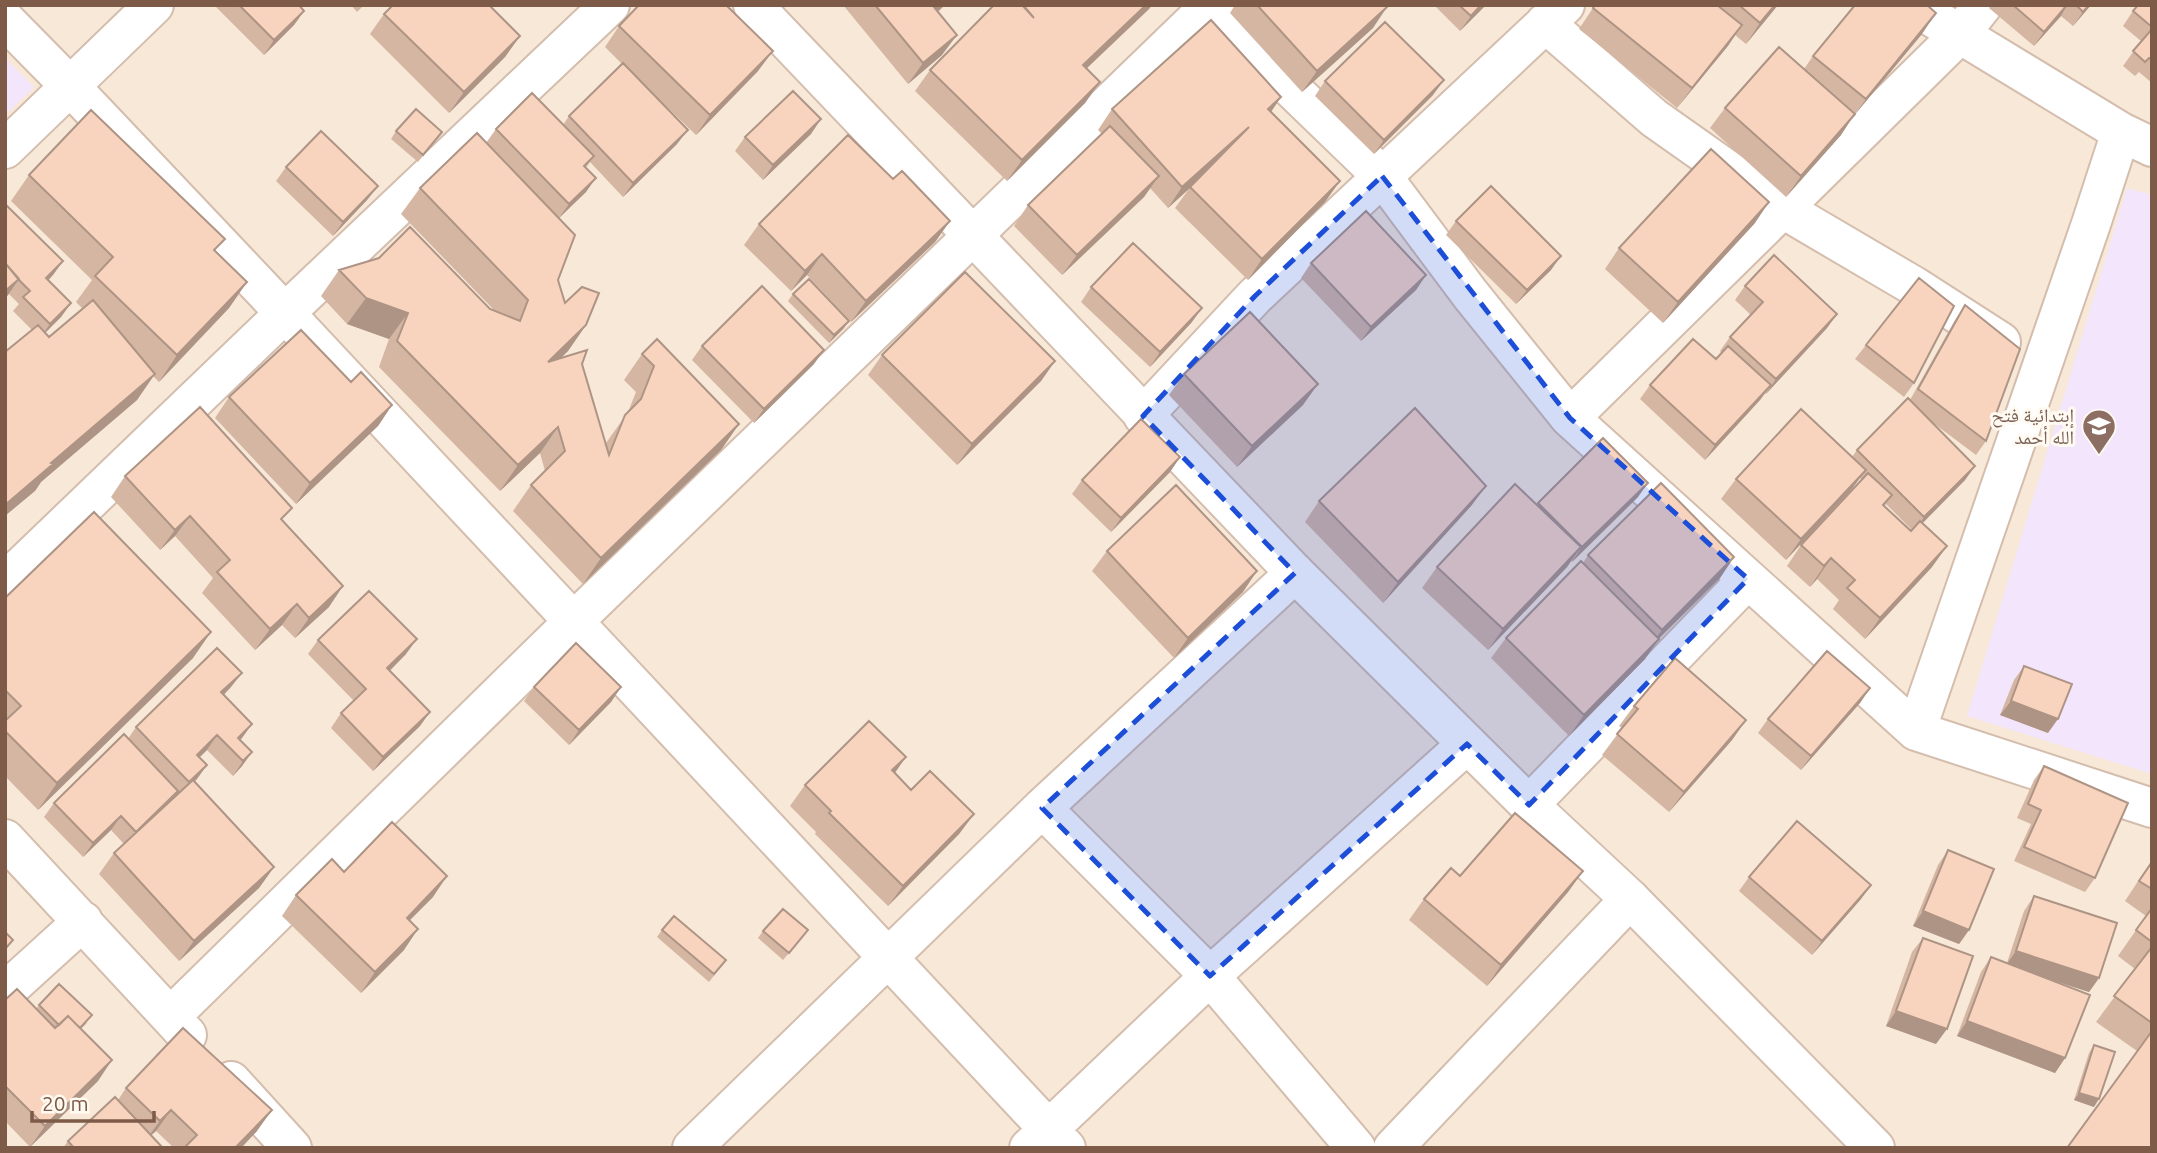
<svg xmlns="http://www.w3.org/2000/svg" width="2157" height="1153" font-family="Ubuntu,'Noto Naskh Arabic',sans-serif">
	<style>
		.residential { fill: #f7e8d7 }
		.education { fill: #f3e6fc }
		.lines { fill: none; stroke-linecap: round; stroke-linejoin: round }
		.minor-casing { stroke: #d4bdad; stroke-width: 42 }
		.tertiary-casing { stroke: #d4bdad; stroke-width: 42 }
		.minor { stroke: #fff; stroke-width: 38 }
		.tertiary { stroke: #fff; stroke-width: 38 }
		.wall { fill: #d5b6a3; fill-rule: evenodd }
		.shaded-wall { fill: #ae9485 }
		.building { fill: #f8d4be; stroke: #ae9485; stroke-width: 2 }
		.marked { fill: #1d4ed8; fill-opacity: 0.2; stroke: #1d4ed8; stroke-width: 5; stroke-dasharray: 14 9; stroke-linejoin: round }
		.labels { text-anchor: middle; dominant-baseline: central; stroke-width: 6; stroke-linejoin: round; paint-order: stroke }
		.education-label { font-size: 19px; fill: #785e54; stroke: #fffaf2; text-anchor: end }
	</style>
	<rect width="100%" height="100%" fill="#fff6ea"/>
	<path class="residential" d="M5,5H2152V1148H5Z"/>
	<path class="education" d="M5,58L34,87L5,115Z
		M2127,188L2152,195V774L1967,716Z"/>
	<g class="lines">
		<g class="minor-casing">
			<path id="minor" d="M1205,5L1382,176L1470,294L1570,418L1916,731L2152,808
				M1912,5L2121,132L2152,147
				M1545,23L1654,118L1783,209L1914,286L2001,342
				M5,149L154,5
				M285,313L1066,1148
				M1143,416L1255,296L1565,5
				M1570,418L1960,34L1983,5
				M5,582L285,313L610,5
				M1916,731L2091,224L2121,132
				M1529,805L1748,579
				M1042,808L1210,976L1356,1148
				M5,839L187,1035
				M5,992L83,921
				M171,1016L574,621L1211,5
				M231,1081L292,1148
				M692,1148L1042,808L1295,573
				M1029,1148L1210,976L1467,744
				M1393,1148L1630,899"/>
		</g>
		<g class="tertiary-casing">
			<path id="tertiary" d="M753,5L1295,573L1529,805L1630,899L1875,1148
				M5,20L70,86L285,313"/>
		</g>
		<use href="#minor" class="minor"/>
		<use href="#tertiary" class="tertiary"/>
	</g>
	<path class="wall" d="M214,5H299L304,11L294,25L264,55Z
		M351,5H364L357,12Z
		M843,5H945L938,12L942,55L908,84Z
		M994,5H1152L1149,9L1086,69L1100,82L1085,103L1007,181L915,91L930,70Z
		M1235,5H1386L1373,28L1302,92L1230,13Z
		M1434,5H1486L1460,31Z
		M1595,5H1778L1746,44L1735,35L1677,108L1579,29Z
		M1991,5H2091L2073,26L2061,16L2034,46L1989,8Z
		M2152,5V83L2139,72L2135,76L2123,66L2141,41L2123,26L2133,11Z
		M384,14L520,36L505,57L449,113L370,34Z
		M619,26L758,71L696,135L645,86L677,144L623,197L590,162L586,168V192L559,218L558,280L565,303L586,325L568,351L561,358L582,364L606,443L628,412L636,392L624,380L642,354L739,424L721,450L583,584L513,511L531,485L545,471L540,453L500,491L379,367L389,339L347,324L321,296L339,270L495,311L401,214L420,188L486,143L496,129L563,125L569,116L622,64L605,47Z
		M1922,34L1852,118L1841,135L1786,197L1710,128L1725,108L1804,69L1813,56Z
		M1325,81L1433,95L1374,154L1315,96Z
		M1112,109L1271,112L1325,202L1248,280L1175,208L1189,189L1168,208L1150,188L1144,197L1062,275L1014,226L1028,205L1102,134L1098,130Z
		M396,131L442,132L418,162L391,139Z
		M811,134L763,180L735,151L745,137Z
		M286,167L378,186L367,200L333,236L276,181Z
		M29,175L216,251L247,282L229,308L159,382L153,376L137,400L41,482L35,491L32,330L13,311L19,304L9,294L5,299V204L63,261L48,281L71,303L61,317L45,333L49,337L83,309L76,302L92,280L11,201Z
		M893,179L950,221L935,242L851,322L807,275L791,291L744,245L759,224Z
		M1456,221L1551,270L1516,304L1446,235Z
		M1755,223L1663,323L1605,269L1619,248Z
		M1311,263L1426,275L1416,290L1361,341L1301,278Z
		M1745,286L1837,314L1827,328L1766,394L1765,393L1760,400L1705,460L1640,399L1650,385L1716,359L1722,353L1720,351L1730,337L1751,315L1735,300Z
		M1091,287L1192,322L1150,367L1081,302Z
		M793,294L844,328L829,343L788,301Z
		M1965,305L1986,441L1976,455L1928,419L1975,466L1965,480L1922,523L1932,567L1865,639L1833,609L1839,600L1817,579L1810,587L1787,566L1801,545L1862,480L1860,478L1851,490L1786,560L1721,499L1736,479L1852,457L1857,450L1910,400L1955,320ZM1886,504L1912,530L1911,531L1885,506Z
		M1866,345L1914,383L1904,397L1855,359Z
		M702,346L814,364L754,423L692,360Z
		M882,355L1055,361L1041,381L957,465L868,375Z
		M1184,374L1303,405L1237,467L1169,395Z
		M351,382L392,405L378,426L296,504L215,418L229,397Z
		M1180,457L1170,472L1111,532L1072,494L1082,480Z
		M125,476L283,521L329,607L295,638L282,625L255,650L202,593L213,578L175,536L160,550L111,497Z
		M1486,486L1471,506L1383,603L1305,522L1319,501Z
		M1638,497L1572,562L1571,561L1567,567L1488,650L1422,588L1437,567L1537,505L1538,503Z
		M1107,551L1243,592L1174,658L1092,571Z
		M1588,555L1734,557L1720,578L1659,639L1645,659L1569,736L1491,658L1506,638L1583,563Z
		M5,598L193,658L38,810L5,776Z
		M318,640L406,654L390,671L420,726L373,771L331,728L341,713L354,701L308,654Z
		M2024,666L2048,733L2000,715L2014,680Z
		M231,687L224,695L252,724L240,740L252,752L242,766L233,776L207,750L200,757L197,779L194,781L274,867L259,888L179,961L99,874L114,853L124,844L111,830L83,857L44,817L54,803L128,739L136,727Z
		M534,687H621L611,702L569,745L524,701Z
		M1870,688L1860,703L1801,770L1758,733L1768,719Z
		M1634,706L1746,720L1732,740L1669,812L1602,755L1622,728L1619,726Z
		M2044,766L2095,878L2085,892L2014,861L2031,824L2017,818L2034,780Z
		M895,773L911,790L974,814L959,834L888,906L815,834L816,832L790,806L805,785Z
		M1948,850L1969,930L1959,944L1913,926L1938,865Z
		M2152,860V1148L2137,1051L2096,1022L2135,969L2118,956L2146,916L2125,901Z
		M1583,871L1568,892L1487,986L1409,920L1424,899L1460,876Z
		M344,872L433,897L409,921L404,950L361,993L282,916L296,895Z
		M1749,877L1871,885L1861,899L1812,955L1739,891Z
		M2034,896L2099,978L2089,992L2044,978L2065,1058L2055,1073L1957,1036L1981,972L1991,957L2007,963L2024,911Z
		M662,930L720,968L709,982L657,937Z
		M808,930L783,960L758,938L763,931Z
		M1923,938L1936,1044L1886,1026L1912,952Z
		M5,1000L36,1009L39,1005L87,1023L81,1029L98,1081L30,1147L5,1121Z
		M2094,1045V1107L2074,1100L2089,1053Z
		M126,1088L257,1131L241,1148H174L156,1131L151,1135L163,1148H63L68,1141L118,1100Z"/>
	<path class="shaded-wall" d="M935,5H945L919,27Z
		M1146,5H1152L1149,9L1068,86L1083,65Z
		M1481,5H1486L1460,31L1471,16Z
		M1775,5H1778L1746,44L1760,23Z
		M2067,5L2061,16L2034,46L2044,32Z
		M2089,5H2091L2073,26L2083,12Z
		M1387,7L1373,28L1302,92L1317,71Z
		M304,11L294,25L264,55L274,40Z
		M1936,13L1922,34L1852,118L1841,135L1786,197L1801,176L1854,116L1866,99Z
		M1742,25L1728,46L1677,108L1692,88Z
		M957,35L942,55L908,84L923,63Z
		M520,36L505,57L449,113L464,92Z
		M773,51L758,71L696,135L710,115Z
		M1444,80L1433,95L1374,154L1384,140Z
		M1100,82L1085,103L1007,181L1022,160Z
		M1281,97L1267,118L1268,109Z
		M821,119L811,134L763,180L773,165Z
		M1249,127L1234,148L1168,208L1182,187Z
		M688,130L677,144L623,197L633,183Z
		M1159,176L1144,197L1062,275L1077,255Z
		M596,178L586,192L559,218L569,204Z
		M1340,181L1325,202L1248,280L1262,259Z
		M378,186L367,200L333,236L343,222Z
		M1769,202L1755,223L1663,323L1678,302Z
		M950,221L935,242L851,322L866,301Z
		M822,254L807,275L791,291L805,271Z
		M1561,256L1551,270L1516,304L1527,290Z
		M63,261L53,275L36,293L46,278Z
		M1426,275L1416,290L1361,341L1371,327Z
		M19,279L5,299V291Z
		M247,282L229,308L159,382L177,355Z
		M366,298L408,313L389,339L347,324Z
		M71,303L61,317L40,338L50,324Z
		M1202,308L1192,322L1150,367L1160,352Z
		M1837,314L1827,328L1766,394L1776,379Z
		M849,321L844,328L829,343L834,335Z
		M586,325L568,351L530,388L548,362Z
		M824,350L814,364L754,423L764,409Z
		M1055,361L1041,381L957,465L972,444Z
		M155,374L137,400L41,482L35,491L5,516V505L51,463Z
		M1318,384L1303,405L1237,467L1252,446Z
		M1771,385L1760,400L1705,460L1715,445Z
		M392,405L378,426L296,504L310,483Z
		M739,424L721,450L583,584L601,558Z
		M558,427L540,453L500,491L518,465Z
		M1180,457L1170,472L1111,532L1121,518Z
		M1975,466L1965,480L1914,532L1924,517Z
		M1866,470L1851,490L1786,560L1801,539Z
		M1648,483L1638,497L1572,562L1582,547Z
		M1486,486L1471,506L1383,603L1398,582Z
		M190,516L175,536L160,550L175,530Z
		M1947,546L1932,567L1865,639L1880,618Z
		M1581,547L1567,567L1488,650L1503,629Z
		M1734,557L1720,578L1647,650L1662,630Z
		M1831,558L1817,579L1810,587L1824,566Z
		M1257,571L1243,592L1174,658L1188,638Z
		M343,586L329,607L295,638L309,618Z
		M297,604L282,625L255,650L270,629Z
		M211,632L193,658L38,810L57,783Z
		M417,639L406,654L377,683L387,668Z
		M1659,639L1645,659L1569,736L1584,715Z
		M242,673L231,687L211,707L221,692Z
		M621,687L611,702L569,745L579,730Z
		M1870,688L1860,703L1801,770L1811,756Z
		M2011,701L2058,719L2048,733L2000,715Z
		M430,712L420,726L373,771L383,757Z
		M1746,720L1732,740L1669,812L1684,792Z
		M252,724L242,738L231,750L238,738Z
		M217,735L207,750L187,769L197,755Z
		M252,752L242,766L233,776L243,761Z
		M906,757L892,777V770Z
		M207,765L197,779L179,796L189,782Z
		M178,791L168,805L136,832Z
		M974,814L959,834L888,906L903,886Z
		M121,816L111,830L83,857L93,843Z
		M274,867L259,888L179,961L194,941Z
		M1583,871L1568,892L1487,986L1501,965Z
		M447,876L433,897L392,938L407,918Z
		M1871,885L1861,899L1812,955L1822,941Z
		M1923,911L1969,930L1959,944L1913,926Z
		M418,929L404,950L361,993L375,972Z
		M2016,951L2099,978L2089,992L2006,965Z
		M1896,1011L1947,1029L1936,1044L1886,1026Z
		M1967,1021L2065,1058L2055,1073L1957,1036Z
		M112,1060L98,1081L30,1147L45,1126Z
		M2079,1093L2099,1099L2094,1107L2074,1100Z
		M171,1110L156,1131L145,1141L160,1121Z
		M272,1110L257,1131L241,1148H235Z"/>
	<path class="building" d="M239,5H299L304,11L274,40Z
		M393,5H489L520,36L464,92L384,14Z
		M639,5H726L773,51L710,115L619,26Z
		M875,5H935L934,7L957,35L923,63Z
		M994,5H1022L1034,18L1023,5H1146L1083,65L1100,82L1022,160L930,70Z
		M1257,5H1386L1387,7L1317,71Z
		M1459,5H1481L1471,16Z
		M1595,5H1717L1742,25L1692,88L1593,8Z
		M1739,5H1775L1760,23Z
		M1855,5H1927L1936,13L1866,99L1813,56Z
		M2013,5H2067L2044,32Z
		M2076,5H2089L2083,12Z
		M2138,5H2152V27L2133,11Z
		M1211,20L1281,97L1268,109L1340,181L1262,259L1190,187L1249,127L1182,187L1112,109Z
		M1385,22L1444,80L1384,140L1325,81Z
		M2152,29V60L2149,58L2145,62L2133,51Z
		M1779,47L1855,114L1801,176L1725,108Z
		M623,63L688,130L633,183L569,116Z
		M793,91L821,119L773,165L745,137Z
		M532,93L594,156L584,166L596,178L569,204L496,129Z
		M416,109L442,132L423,155L396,131Z
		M91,110L225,239L214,250L247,282L177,355L95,276L113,257L29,175Z
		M1110,126L1159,176L1077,255L1028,205Z
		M321,131L378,186L343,222L286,167Z
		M477,133L575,235L558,280L565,303L582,287L599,293L586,325L548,362L587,350L582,364L609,455L625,415L641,399L654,366L642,354L657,339L739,424L601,558L531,485L565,451L558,427L518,465L397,341L408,313L366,298L339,270L379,258L410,227L490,309L520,321L528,300L420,188Z
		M848,135L893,179L902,171L950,221L866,301L822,254L805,271L759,224Z
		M1711,149L1769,202L1678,302L1619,248Z
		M1491,186L1561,256L1527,290L1456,221Z
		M5,204L63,261L46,278L71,303L50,324L23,297L30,291L19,280L5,263Z
		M1366,211L1426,275L1371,327L1311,263Z
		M1133,243L1202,308L1160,352L1091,287Z
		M1774,255L1837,314L1776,379L1730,337L1763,302L1745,286Z
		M5,263L19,279L5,291Z
		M965,272L1055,361L972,444L882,355Z
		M1919,278L1954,306L1914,383L1866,345Z
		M809,279L849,321L834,335L793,294Z
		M762,286L824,350L764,409L702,346Z
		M93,300L155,374L51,463L53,464L5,505V352L38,325L49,337Z
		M1965,305L2020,349L1986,441L1918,389Z
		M1250,312L1318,384L1252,446L1184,374Z
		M301,330L351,382L361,372L392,405L310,483L229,397Z
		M1693,339L1716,359L1728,346L1771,385L1715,445L1650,385Z
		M1908,398L1975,466L1924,517L1857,450Z
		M200,407L292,508L281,519L343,586L309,618L297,604L270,629L217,572L230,560L190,516L175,530L125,476Z
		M1415,408L1486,486L1398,582L1319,501Z
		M1801,409L1866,470L1801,539L1736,479Z
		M1141,419L1180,457L1121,518L1082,480Z
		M1603,438L1648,483L1582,547L1538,503Z
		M1868,473L1892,495L1883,505L1911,531L1920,521L1947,546L1880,618L1847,588L1855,580L1831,558L1824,566L1801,545Z
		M1661,483L1734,557L1662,630L1588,555Z
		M1515,484L1581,547L1503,629L1437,567Z
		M1176,485L1257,571L1188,638L1107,551Z
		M94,512L211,632L57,783L5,731V721L21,706L5,690V598Z
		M1581,561L1659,639L1584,715L1506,638Z
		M369,591L417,639L387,668L430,712L383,757L341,713L366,689L318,640Z
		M576,643L621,687L579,730L534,687Z
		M217,648L242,673L221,692L252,724L238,738L252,752L243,761L217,735L197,755L207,765L189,782L136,727Z
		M1827,651L1870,688L1811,756L1768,719Z
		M1675,658L1746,720L1684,792L1617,734L1638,709L1634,706Z
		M2024,666L2072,684L2058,719L2011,701Z
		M869,721L906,757L892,770L911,790L930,771L974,814L903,886L829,813L831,811L805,785Z
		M124,734L178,791L136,832L121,816L93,843L54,803Z
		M2044,766L2128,803L2095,878L2024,847L2041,810L2028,804Z
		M193,780L274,867L194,941L114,853Z
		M1515,813L1583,871L1501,965L1424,899L1451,868L1460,876Z
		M1797,821L1871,885L1822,941L1749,877Z
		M392,822L447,876L407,918L418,929L375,972L296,895L332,859L344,872Z
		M1948,850L1994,869L1969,930L1923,911Z
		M2152,862V889L2139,881Z
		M2034,896L2117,923L2099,978L2016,951Z
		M2152,908V942L2136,930Z
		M783,909L808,930L789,953L763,931Z
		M674,916L726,960L714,974L662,930Z
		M5,932L13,940L5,949Z
		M1923,938L1973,956L1947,1029L1896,1011Z
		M2152,947V1023L2114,996Z
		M1991,957L2090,995L2065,1058L1967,1021Z
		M59,984L92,1015L80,1028L68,1016L59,1025L39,1005Z
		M17,989L55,1028L68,1016L112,1060L45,1126L5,1086V1000Z
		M183,1028L272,1110L235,1148H186L185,1147L197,1135L171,1110L160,1121L126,1088Z
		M2152,1031V1148H2067Z
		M2094,1045L2115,1052L2099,1099L2079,1093Z
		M115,1097L163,1148H74L68,1141Z"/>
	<path class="marked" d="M1382,176L1570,418L1748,579L1529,805L1467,744L1210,976L1042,808L1295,573L1143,416L1255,296Z"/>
	<defs>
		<g id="school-pin" transform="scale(1.75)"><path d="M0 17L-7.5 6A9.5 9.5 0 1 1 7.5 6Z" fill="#8d6e63" stroke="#fffaf2"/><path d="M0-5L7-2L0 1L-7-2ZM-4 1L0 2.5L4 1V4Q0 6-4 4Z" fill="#fff"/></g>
	</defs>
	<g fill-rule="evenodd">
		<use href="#school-pin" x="2099" y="426"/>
	</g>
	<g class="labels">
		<g class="education-label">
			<text x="2074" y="415">إبتدائية فتح<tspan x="2074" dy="22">الله أحمد</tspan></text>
		</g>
	</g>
	<rect width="2157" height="1153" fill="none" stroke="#7e5b48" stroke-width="14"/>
	<path d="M32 1111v10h122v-10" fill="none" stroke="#7e5b48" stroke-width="3.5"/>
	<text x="42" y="1111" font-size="21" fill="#7e5b48" stroke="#fffaf2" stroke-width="5" paint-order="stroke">20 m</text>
</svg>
